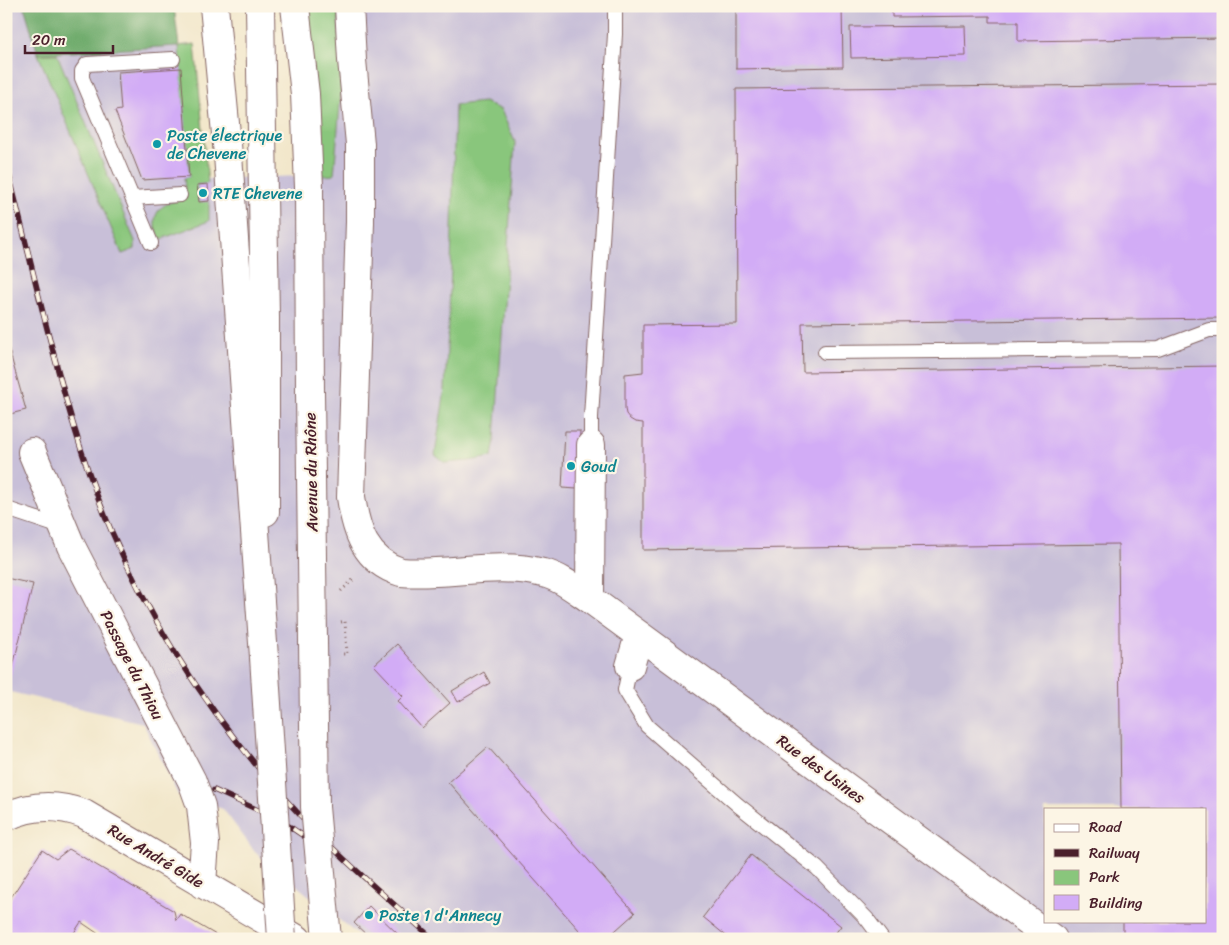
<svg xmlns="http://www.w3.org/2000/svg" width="1229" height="945" font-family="Sriracha,sans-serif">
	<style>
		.industrial { fill: #c8bfd8; fill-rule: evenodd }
		.green { fill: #89c67c; stroke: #6a7254 }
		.forest { fill: #6eab6c; stroke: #5c654c }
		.building { fill: #d2acf6 }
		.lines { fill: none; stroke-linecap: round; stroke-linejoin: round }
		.service-casing { stroke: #856563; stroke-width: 16 }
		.minor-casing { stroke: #856563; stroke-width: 30 }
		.primary-casing { stroke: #856563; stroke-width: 30 }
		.trunk-casing { stroke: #856563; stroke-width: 30 }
		.path { stroke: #856563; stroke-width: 3; stroke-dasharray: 1 4; stroke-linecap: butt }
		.service { stroke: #fff; stroke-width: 14 }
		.minor { stroke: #fff; stroke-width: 28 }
		.primary { stroke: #fff; stroke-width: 28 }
		.trunk { stroke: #fff; stroke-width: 28 }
		.rail-casing { stroke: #4a1f2b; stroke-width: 5.5 }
		.rail { stroke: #fcf5e5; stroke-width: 4; stroke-dasharray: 11; stroke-linecap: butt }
		.primary-bridge-casing { stroke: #856563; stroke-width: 30; stroke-linecap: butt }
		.primary-bridge { stroke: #fff; stroke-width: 28 }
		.culture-dot { fill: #0f9aa8; stroke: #fcf5e5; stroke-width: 2 }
		.labels { text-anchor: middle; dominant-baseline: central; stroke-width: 4.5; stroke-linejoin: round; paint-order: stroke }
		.culture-label { font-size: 16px; fill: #0d838f; stroke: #fcf5e5; text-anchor: start }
		.street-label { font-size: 16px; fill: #4a1f2b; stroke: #fcf5e5 }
	</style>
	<rect width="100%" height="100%" fill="#fcf5e5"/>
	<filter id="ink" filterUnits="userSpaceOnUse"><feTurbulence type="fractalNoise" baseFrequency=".02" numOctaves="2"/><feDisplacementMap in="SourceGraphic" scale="10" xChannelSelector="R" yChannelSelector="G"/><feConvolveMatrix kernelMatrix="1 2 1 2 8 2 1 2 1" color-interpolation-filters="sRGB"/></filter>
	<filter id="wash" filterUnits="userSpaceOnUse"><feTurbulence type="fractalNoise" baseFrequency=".0096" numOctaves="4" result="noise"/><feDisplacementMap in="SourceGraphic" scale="20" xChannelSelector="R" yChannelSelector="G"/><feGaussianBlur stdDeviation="1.12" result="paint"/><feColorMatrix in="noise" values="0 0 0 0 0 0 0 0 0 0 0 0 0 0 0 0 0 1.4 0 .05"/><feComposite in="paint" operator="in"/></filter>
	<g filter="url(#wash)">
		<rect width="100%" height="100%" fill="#f2e7cb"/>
		<path class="industrial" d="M6,6H24L39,54L195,44L207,179L334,175L341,93L338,6H1223V939H363L256,853L223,809L178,795L143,723L6,691ZM1045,809H1205V921H1045Z"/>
		<path class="green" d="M308,6H338L341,93L334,175L320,176Z
			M195,44L208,184L197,185L199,201H209V221L161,239C159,235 155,229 155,224C154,205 172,201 186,199L184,177H189L179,46Z
			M38,54H57L135,241V249L122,254Z
			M484,102L501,110L515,142L495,439L492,457L469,461L445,463L435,455L445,389L451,270L455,105Z"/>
		<path class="forest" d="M24,6H174L179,46L38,54Z"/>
		<g id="blocks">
			<path class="building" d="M736,6H842L843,67L736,69Z
				M892,6H1223V38L1018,41V22H990V16L892,17Z
				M965,26L966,56L851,58L850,27Z
				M181,68L189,177L142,180L115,111L121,110L118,72Z
				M1223,84V318L802,323L803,372L1223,366V939H1123V921H1205V809H1121L1118,544L643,550V423L635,422L630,419L626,414L625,409V374L643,372V325L737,324L736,89Z
				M208,184L209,201L199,202L197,185Z
				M6,339L26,410L6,415Z
				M565,431H580L577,489L562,488Z
				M6,578L33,584L9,683H6Z
				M397,644L450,703L422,728L398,701L403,696L374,665Z
				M484,672L490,683L458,702L452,691Z
				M488,747L635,913L606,939H587L448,782Z
				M69,849L174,911L176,920L180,914L223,939H106L81,922L70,939H6V905L42,850L56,859Z
				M751,855L841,926L831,939H730L703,917Z
				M369,906L403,939H371L354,923Z"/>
		</g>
	</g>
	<g filter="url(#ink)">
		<use href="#blocks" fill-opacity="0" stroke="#856563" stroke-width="1"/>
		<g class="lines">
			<g class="service-casing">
				<path id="service" d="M132,198L180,195
					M151,243L82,78V71L87,64L173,59
					M825,352L1158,349L1209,330H1223
					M591,445V417L615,34V6
					M10,510L64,528
					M630,666L625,690L647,726L738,805L817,868L867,919L882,939"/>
			</g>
			<g class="minor-casing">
				<path id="minor" d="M349,6L352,60L360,144V222L351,497C356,531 365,561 401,572C447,576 497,561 543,573C560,577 575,589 590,599L1053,939
					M32,452L71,546L192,781L201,806L205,843L202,884
					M590,599L591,445
					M630,666L639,635
					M6,817C32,804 57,804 84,814L297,939"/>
			</g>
			<g class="primary-casing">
				<path id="primary" d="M260,6L265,318V512
					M295,6L305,94L309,187L310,392"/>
			</g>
			<g class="trunk-casing">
				<path id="trunk" d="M214,6L228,155L264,657"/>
			</g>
			<path class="path" d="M341,591L355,578
				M341,622L345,621L347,654H343"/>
			<use href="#service" class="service"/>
			<use href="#minor" class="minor"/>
			<use href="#primary" class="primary"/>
			<use href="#trunk" class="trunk"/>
			<g class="rail-casing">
				<path id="rail" d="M6,162C18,212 31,263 43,313C62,387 81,460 111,530C154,630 215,721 287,801C332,851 383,894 433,939
					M214,790L280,820L330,854"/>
			</g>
			<use href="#rail" class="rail"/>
			<g class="primary-bridge-casing">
				<path id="primary-bridge" d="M310,392L315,807L327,939
					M264,657L282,939"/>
			</g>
			<use href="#primary-bridge" class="primary-bridge"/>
		</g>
	</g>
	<g class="culture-dot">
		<circle cx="157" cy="144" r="5"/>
		<circle cx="203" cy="193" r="5"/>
		<circle cx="571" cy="466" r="5"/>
		<circle cx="369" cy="915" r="5"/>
	</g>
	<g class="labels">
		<g class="culture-label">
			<text x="167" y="135">Poste électrique<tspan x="167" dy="18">de Chevene</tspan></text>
			<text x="213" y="193">RTE Chevene</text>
			<text x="581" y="466">Goud</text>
			<text x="379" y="915">Poste 1 d'Annecy</text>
		</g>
		<g class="street-label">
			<text transform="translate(311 472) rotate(-91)">Avenue du Rhône</text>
			<text transform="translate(132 665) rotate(63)">Passage du Thiou</text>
			<text transform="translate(821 769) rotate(36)">Rue des Usines</text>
			<text transform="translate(156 856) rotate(31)">Rue André Gide</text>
		</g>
	</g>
	<rect width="1229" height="945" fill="none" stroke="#fcf5e5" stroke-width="25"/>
	<rect x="1044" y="808" width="162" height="115" fill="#fcf5e5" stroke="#b59f9b"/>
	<rect x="1054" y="824" width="25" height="8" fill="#ffffff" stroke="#b59f9b"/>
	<text x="1089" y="832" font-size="15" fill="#4a1f2b">Road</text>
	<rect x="1054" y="849" width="25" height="8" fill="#4a1f2b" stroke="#b59f9b"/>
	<text x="1089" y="858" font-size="15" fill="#4a1f2b">Railway</text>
	<rect x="1054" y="870" width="25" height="15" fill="#89c67c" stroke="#b59f9b"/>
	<text x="1089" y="882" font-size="15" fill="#4a1f2b">Park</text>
	<rect x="1054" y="895" width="25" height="15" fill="#d2acf6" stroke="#b59f9b"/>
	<text x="1089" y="908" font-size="15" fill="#4a1f2b">Building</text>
	<path d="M25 45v8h88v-8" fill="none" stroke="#4a1f2b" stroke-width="2.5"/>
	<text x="32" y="45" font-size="15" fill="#4a1f2b" stroke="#fcf5e5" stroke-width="4" paint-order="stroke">20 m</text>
</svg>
